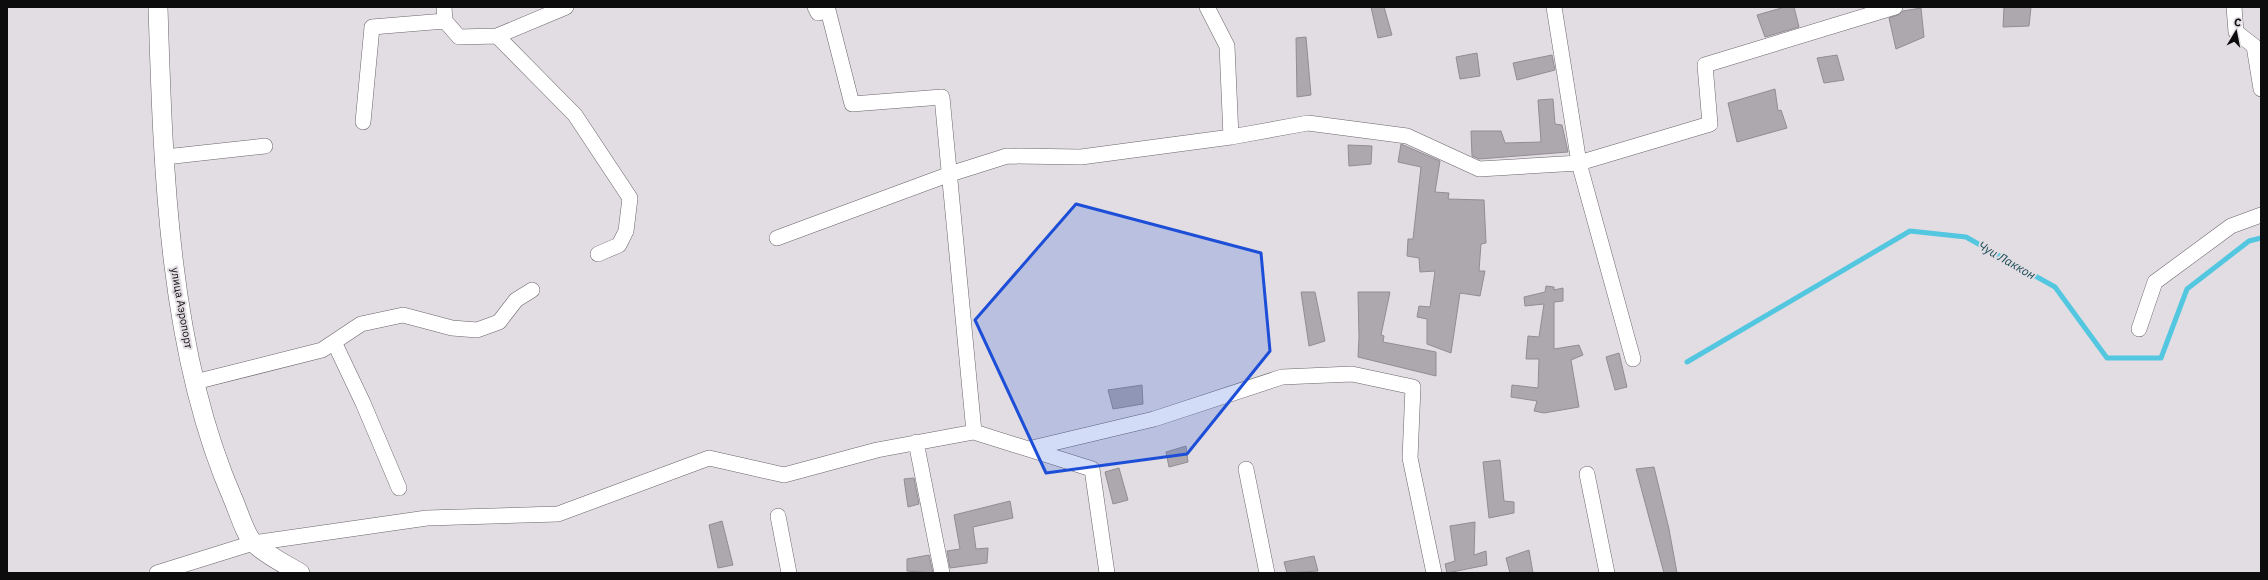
<svg xmlns="http://www.w3.org/2000/svg" width="2268" height="580" font-family="'IBM Plex Sans',sans-serif">
	<style>
		.lines { fill: none; stroke-linecap: round; stroke-linejoin: round }
		.stream { stroke: #54c7e0; stroke-width: 5 }
		.building { fill: #ada8ad; stroke: #928d92 }
		.minor-casing { stroke: #6a656a; stroke-width: 16 }
		.major-casing { stroke: #6a656a; stroke-width: 20 }
		.minor { stroke: #fff; stroke-width: 15 }
		.major { stroke: #fff; stroke-width: 19 }
		.marked { fill: #1d4ed8; fill-opacity: 0.2; stroke: #1d4ed8; stroke-width: 3; stroke-linejoin: round }
		.labels { text-anchor: middle; dominant-baseline: central; stroke-width: 4; stroke-linejoin: round; paint-order: stroke }
		.street-label { font-size: 11px; fill: #0d0c0d; stroke: #e2dde2 }
		.water-label { font-size: 12px; font-style: italic; fill: #144752; stroke: #e2dde2 }
	</style>
	<rect width="100%" height="100%" fill="#e2dde2"/>
	<g class="lines">
		<path class="stream" d="M1687,362L1910,231L1966,237L2055,287L2107,358H2161L2187,289L2249,241L2261,238"/>
	</g>
	<path class="building" d="M1371,7H1384L1392,35L1378,38Z
		M1785,7H1794L1799,27L1765,37L1757,15Z
		M2004,7H2031L2029,26L2003,27Z
		M1921,8L1924,37L1896,49L1889,18L1898,15L1903,11Z
		M1306,37L1311,95L1297,97L1296,38Z
		M1477,53L1480,76L1460,79L1456,57Z
		M1552,55L1555,70L1517,80L1513,63Z
		M1837,55L1844,80L1824,83L1817,58Z
		M1775,89L1778,111L1781,110L1787,128L1737,142L1728,103Z
		M1553,99L1555,124L1562,125L1568,152L1479,159L1472,156L1471,131H1501L1505,143L1541,142L1538,100Z
		M1401,144L1440,161L1435,192L1449,193L1448,199L1484,200L1486,243L1481,244L1479,271H1485L1480,296L1460,293L1451,353L1427,344V319L1417,317L1419,306L1430,307L1435,271L1420,272L1419,258L1407,256L1408,239H1413L1421,167L1398,162Z
		M1348,145L1372,146L1371,164L1349,166Z
		M1546,286L1554,287V290L1563,288V301L1554,302V349L1579,345L1583,355L1571,360L1579,407L1544,413L1534,411L1537,401L1511,397L1512,385L1538,388L1539,359H1526L1528,336L1539,337L1544,304L1525,306L1524,297L1545,292Z
		M1301,292H1315L1325,341L1309,346Z
		M1358,292H1390L1381,335L1384,336L1383,342L1436,352V376L1358,357L1359,337Z
		M1619,353L1627,387L1615,390L1606,357Z
		M1142,385L1143,404L1113,409L1108,390Z
		M1186,446L1188,462L1169,467L1166,452Z
		M1500,460L1504,501L1514,502V513L1489,518L1483,462Z
		M1654,467L1669,529L1677,573H1664L1636,469Z
		M1119,468L1128,500L1113,504L1105,472Z
		M914,478L919,504L908,507L904,479Z
		M1010,501L1013,518L973,527L976,549L988,548L987,563L950,568L947,551L960,549L954,515Z
		M722,521L733,565L718,568L709,525Z
		M1475,522L1474,555L1486,551L1487,565L1447,573L1445,564L1455,561L1450,526Z
		M1529,550L1533,573H1510L1506,558Z
		M929,555L933,573L907,571V559Z
		M1314,556L1318,571L1287,573L1284,562Z"/>
	<g class="lines">
		<g class="minor-casing">
			<path id="minor" d="M444,7L445,21L459,37L497,36L575,115L630,198L626,231L619,245L598,254
				M815,7L818,13L828,10L852,104L942,97L974,432
				M1207,7L1227,46L1231,137
				M1554,7L1579,163L1633,359
				M2234,7L2236,32L2254,46L2261,89
				M497,36L566,7
				M363,122L372,27L445,21
				M165,157L265,146
				M777,238L950,174L1007,156L1081,157L1231,137L1308,123L1407,136L1479,169L1579,163L1710,124L1705,65L1895,7
				M2139,329L2155,282L2231,226L2261,215
				M334,342L363,403L399,488
				M195,382L322,350L361,324L403,315L452,328L477,330L499,322L516,300L532,290
				M916,442L942,573
				M1028,449L1154,419L1282,377L1352,374L1413,387L1410,458L1434,573
				M1246,469L1267,573
				M1587,474L1607,573
				M778,516L789,573
				M157,573L253,543L427,518L558,514L709,458L784,475L877,450L974,432L1092,469L1107,573"/>
		</g>
		<g class="major-casing">
			<path id="major" d="M158,7C163,168 168,351 233,499C238,510 246,537 254,543C266,555 285,564 300,573"/>
		</g>
		<use href="#minor" class="minor"/>
		<use href="#major" class="major"/>
	</g>
	<path class="marked" d="M1076,204L1261,253L1270,351L1187,454L1046,473L975,320Z"/>
	<g class="labels">
		<g class="street-label">
			<text transform="translate(182 308) rotate(80)">улица Аэропорт</text>
		</g>
		<g class="water-label">
			<text transform="translate(2007 260) rotate(30)">Чуи Лаккон</text>
		</g>
	</g>
	<rect width="2268" height="580" fill="none" stroke="#0d0c0d" stroke-width="16"/>
	<g transform="translate(2236 32) rotate(10)" stroke="#e2dde2" stroke-width="3" paint-order="stroke">
	<path d="M0-3L7 15L0 10L-7 15Z" fill="#0d0c0d"/>
	<text y="-6" font-size="11" font-weight="bold" text-anchor="middle" fill="#0d0c0d">С</text>
	</g>
</svg>
